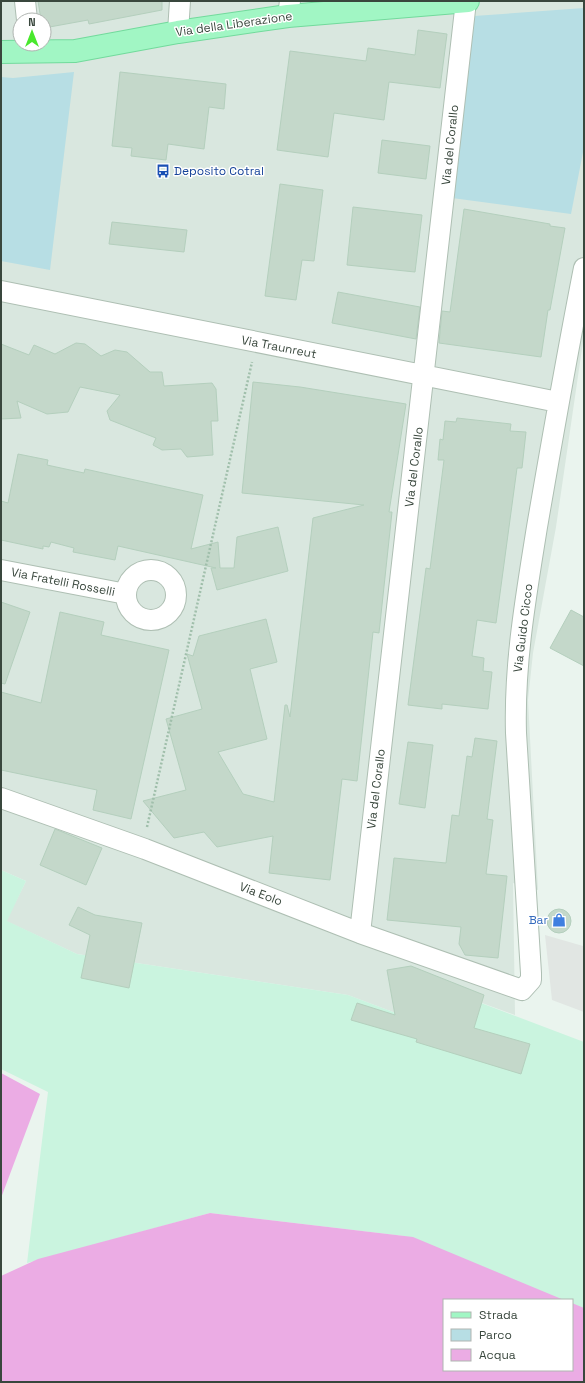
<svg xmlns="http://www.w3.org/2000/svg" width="585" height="1383" font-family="'Space Grotesk',sans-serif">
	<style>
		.residential { fill: #d9e7df; fill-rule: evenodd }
		.green { fill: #b7dee4 }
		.sand { fill: #caf4df }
		.parking { fill: #e1e6e3 }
		.water { fill: #ebace4 }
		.building { fill: #c4d8ca; stroke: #b4cfbd }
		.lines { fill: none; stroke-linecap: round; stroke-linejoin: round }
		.minor-casing { stroke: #aebfb3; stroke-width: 22 }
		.primary-casing { stroke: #72da9c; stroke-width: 24 }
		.path { stroke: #a0bfab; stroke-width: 2.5; stroke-dasharray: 2 2; stroke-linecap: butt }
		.minor { stroke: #fff; stroke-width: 20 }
		.primary { stroke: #a1f6c4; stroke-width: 22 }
		.labels { text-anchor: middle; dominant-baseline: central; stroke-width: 3; stroke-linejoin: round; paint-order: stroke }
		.street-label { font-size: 12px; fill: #39473d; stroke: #fff }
		.transit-label { font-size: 12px; fill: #164399; stroke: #fff; text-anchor: start }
		.shop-label { font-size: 12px; fill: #366cbe; stroke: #fff; text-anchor: end }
	</style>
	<rect width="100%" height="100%" fill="#eaf4ee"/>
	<path class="residential" d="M1,1H584V335L556,527L533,653L528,700L538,890L513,883L515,1015L460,995L446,1032L348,995L77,954L6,921L26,881L1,870ZM20,20H44V44H20Z"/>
	<path class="green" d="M584,8V147L571,214L452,198L474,16Z
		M74,72L50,270L1,261V77L13,78Z"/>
	<path class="sand" d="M1,870L26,881L7,921L77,954L348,995L446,1032L460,995L584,1042V1311L572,1306V1300H558L404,1236L210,1213L27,1263L48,1092L1,1069Z"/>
	<path class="parking" d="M545,935L583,946L584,944V1012L552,1000Z"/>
	<path class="water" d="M1,1073L40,1094L1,1198Z
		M210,1213L413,1237L564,1300H444V1370H572V1303L584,1308V1382H1V1276L38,1259Z"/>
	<path class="building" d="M38,1H162V10L89,24L88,20L44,28V20H41Z
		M418,30L447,34L440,88L389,82L384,120L334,113L328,157L277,150L290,51L366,61L368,48L415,55Z
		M120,72L226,84L224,109L209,107L204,149L168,144L166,160L131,156L132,148L112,146Z
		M382,140L430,146L426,179L378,173Z
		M280,184L323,190L314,261L302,260L296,300L265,296Z
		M353,207L422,215L415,272L347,265Z
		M464,209L550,224V226L565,228L550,310H548L541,357L439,343L442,311L450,312Z
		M112,222L187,230L184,252L109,244Z
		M338,292L420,307L416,339L332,323Z
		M76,343L85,344L101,356L115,350L127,352L150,372H162L164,386L212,383L216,389L218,421H211L213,455L187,457L181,449L162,450L153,445L156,438L110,420L107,411L120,395L80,387L68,412L47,414L17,401L21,418L1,419V344L29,355L34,345L55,354Z
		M253,382L300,387L406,404L389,512H392L379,633L373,632L357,781L342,779L330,880L269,873L273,836L217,847L204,832L174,838L143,801L186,790L166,719L202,709L187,654L193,656L199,636L266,619L277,662L250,669L267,739L218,752L243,794L274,802L285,705H287L290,717L313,518L364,505L242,493Z
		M457,418L511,424L510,431L526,432L522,468H517L496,623L477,620L472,656L484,658L483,671L492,672L488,709L442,704V709L408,705L426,568L430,569L444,460H438L440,439L443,440L445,421L456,422Z
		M18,454L48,460L47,465L84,473L85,469L203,495L191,549L218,542L220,568H234L237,537L278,527L288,571L217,590L211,568H216L118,546L115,560L73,552L74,548L51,542L49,547L43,546V549L1,540V501L8,503Z
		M1,602L30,612L5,684L1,683Z
		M571,610L584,617V666L550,648Z
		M60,612L104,622L101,635L169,650L131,819L93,810L97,790L1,770V692L41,703Z
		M475,738L497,741L487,819L493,820L486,874L507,876L498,958L465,955L459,944L461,927L387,920L394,858L446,863L452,815L459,816L467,756L472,757Z
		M408,742L433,745L425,808L399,804Z
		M55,829L102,848L86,885L40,865Z
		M78,907L95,915L142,923L129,988L81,978L90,935L69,925Z
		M547 921a12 12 0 1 1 24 0a12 12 0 1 1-24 0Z
		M411,966L484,995L474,1028L530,1044L521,1074L416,1042L417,1039L351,1020L357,1003L395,1015L387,970Z"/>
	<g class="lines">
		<g class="minor-casing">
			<path id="minor" d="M25,1L27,20
				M288,16L290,1
				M178,32L180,1
				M1,291L558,402
				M126 595a25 25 0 1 1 50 0a25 25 0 1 1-50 0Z
				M1,570L126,594
				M1,798L145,849L360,933L522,990L531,980V973L516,733C514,663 526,596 537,527C552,440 567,354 584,268
				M360,933L466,1"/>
		</g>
		<g class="primary-casing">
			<path id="primary" d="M1,52L75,51L178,32L288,16L468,1"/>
		</g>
		<path class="path" d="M147,827L252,362"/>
		<use href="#minor" class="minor"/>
		<use href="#primary" class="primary"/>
	</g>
	<defs>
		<g id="bus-bare" transform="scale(1.08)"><path d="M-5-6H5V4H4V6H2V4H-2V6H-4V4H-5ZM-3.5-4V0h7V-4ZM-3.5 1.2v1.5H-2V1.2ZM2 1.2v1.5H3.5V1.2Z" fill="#1a4fb4" stroke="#fff" stroke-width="2.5" paint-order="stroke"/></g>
		<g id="shop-bare" transform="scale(1.08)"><path d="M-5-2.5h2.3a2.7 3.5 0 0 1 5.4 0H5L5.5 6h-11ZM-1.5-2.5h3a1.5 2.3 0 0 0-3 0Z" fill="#3f7fe0" stroke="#fff" stroke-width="2.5" paint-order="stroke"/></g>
	</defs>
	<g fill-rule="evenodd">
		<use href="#bus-bare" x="163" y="171"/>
		<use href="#shop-bare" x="559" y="920"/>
	</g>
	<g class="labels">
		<g class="street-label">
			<text transform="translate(234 24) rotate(-8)">Via della Liberazione</text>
			<text transform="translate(450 145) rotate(-84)">Via del Corallo</text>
			<text transform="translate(279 347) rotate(11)">Via Traunreut</text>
			<text transform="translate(414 467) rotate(-83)">Via del Corallo</text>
			<text transform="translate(63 582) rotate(11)">Via Fratelli Rosselli</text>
			<text transform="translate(523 628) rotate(-83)">Via Guido Cicco</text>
			<text transform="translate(376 789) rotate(-83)">Via del Corallo</text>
			<text transform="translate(261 894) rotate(21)">Via Eolo</text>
		</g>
		<g class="transit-label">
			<text x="174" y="171">Deposito Cotral</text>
		</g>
		<g class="shop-label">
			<text x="548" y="920">Bar</text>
		</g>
	</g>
	<rect width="585" height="1383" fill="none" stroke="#39473d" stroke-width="4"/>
	<rect x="443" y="1299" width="130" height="72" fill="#ffffff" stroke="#b0b5b1"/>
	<rect x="451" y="1312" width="20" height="6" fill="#a1f6c4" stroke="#b0b5b1"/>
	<text x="479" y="1319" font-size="12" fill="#39473d">Strada</text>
	<rect x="451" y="1329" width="20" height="12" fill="#b7dee4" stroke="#b0b5b1"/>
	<text x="479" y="1339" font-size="12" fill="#39473d">Parco</text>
	<rect x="451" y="1349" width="20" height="12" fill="#ebace4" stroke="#b0b5b1"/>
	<text x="479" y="1359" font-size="12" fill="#39473d">Acqua</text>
	<g transform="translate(32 32)"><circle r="19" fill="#ffffff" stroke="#b0b5b1"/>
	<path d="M0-3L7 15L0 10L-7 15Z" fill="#49e82d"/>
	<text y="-6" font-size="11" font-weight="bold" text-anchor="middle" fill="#39473d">N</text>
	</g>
</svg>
